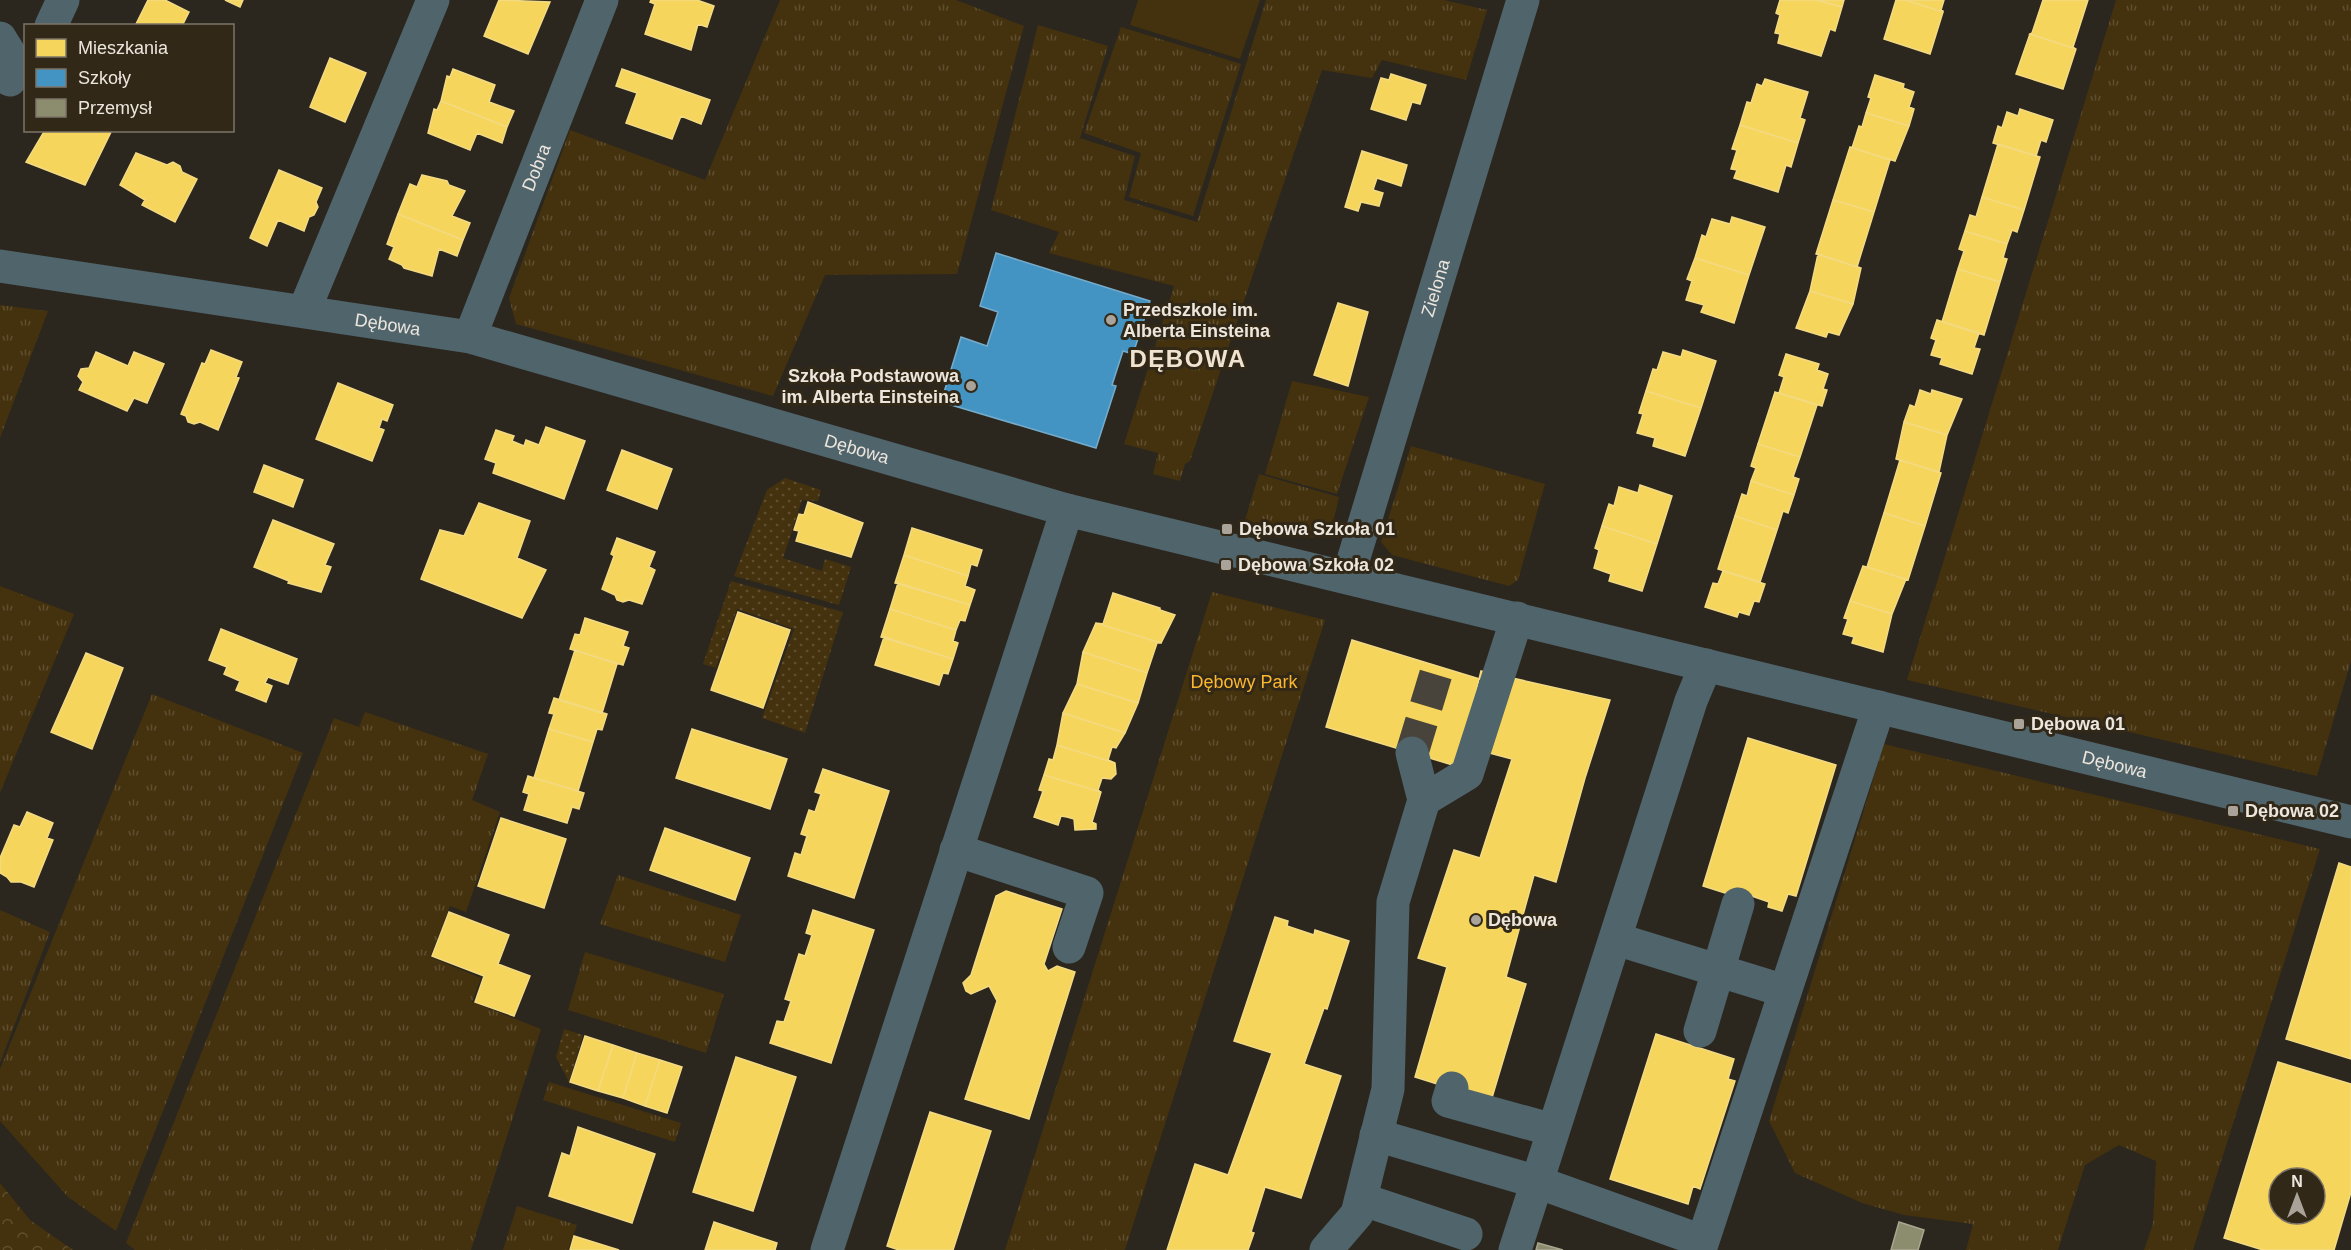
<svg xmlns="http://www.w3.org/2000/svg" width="2351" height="1250" font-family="Arial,sans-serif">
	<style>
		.grass { fill: url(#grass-tufts) }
		.forest { fill: url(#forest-crowns) }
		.garden { fill: url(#garden-dots) }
		.pitch { fill: #44310d }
		.homes { fill: #f6d55c; stroke: #f3da83; stroke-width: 1.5; fill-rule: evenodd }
		.schools { fill: #4393c3; stroke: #76accb; stroke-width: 1.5 }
		.industry { fill: #8c8c6e; stroke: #a9a78f; stroke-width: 1.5 }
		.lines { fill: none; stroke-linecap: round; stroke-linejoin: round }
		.minor-tunnel { stroke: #48443b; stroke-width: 33; stroke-dasharray: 33 16; stroke-linecap: butt }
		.minor { stroke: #50646c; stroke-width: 33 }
		.poi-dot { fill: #a9a39a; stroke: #312818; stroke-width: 2 }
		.labels { text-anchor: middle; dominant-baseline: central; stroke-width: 6; stroke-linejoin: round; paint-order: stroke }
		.street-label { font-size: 18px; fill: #ede6dd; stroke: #312818 }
		.poi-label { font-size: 18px; font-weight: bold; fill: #ede6dd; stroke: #312818; text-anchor: start }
		.park-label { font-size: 18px; fill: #fdb72e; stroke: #312818 }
		.district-label { font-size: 24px; font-weight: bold; letter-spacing: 1.5px; fill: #f0e3cf; stroke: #312818 }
	</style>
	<defs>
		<pattern id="grass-tufts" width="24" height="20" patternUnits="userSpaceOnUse" patternTransform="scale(1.5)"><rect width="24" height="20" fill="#44310d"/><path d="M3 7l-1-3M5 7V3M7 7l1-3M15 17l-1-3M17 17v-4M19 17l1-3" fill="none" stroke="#5f4f30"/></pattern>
		<pattern id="forest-crowns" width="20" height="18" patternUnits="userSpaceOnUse" patternTransform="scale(1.5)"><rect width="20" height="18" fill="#44310d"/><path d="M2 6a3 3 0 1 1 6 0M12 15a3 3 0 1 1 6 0" fill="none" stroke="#5f4f30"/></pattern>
		<pattern id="garden-dots" width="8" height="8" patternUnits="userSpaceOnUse" patternTransform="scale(1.5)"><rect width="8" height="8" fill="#44310d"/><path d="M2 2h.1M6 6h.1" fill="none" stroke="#5f4f30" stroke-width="1.8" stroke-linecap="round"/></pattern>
	</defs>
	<rect width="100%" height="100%" fill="#2b271e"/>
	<path class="grass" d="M780,0H956L1024,26L957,274L825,275L773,396L516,324L509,298L570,130L705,180Z
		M1266,0H1444L1487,10L1466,80L1382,60L1372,78L1322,70L1190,461L1185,464L1180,481L1153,474L1158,453L1124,444L1174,286L1049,253L1059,232L991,210L1038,25L1108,46L1080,138L1135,156L1124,200L1197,222Z
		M2116,0H2351V661L2317,776L1907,680Z
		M1121,27L1241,64L1193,216L1129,197L1141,153L1084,133Z
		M0,305L48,311L0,438Z
		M1292,381L1369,397L1337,494L1265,474Z
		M1411,446L1545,484L1518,580L1509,586L1392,555L1381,542Z
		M1259,474L1339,497C1336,508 1334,529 1323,535C1307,544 1262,525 1245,520Z
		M0,586L74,614L0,793Z
		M1212,592L1325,620L1125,1250H1005Z
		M152,694L303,753L116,1231L68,1197L0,1121V1069Z
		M365,712L488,754L472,800L500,812L466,912L450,906L430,957L481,978L472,1002L541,1029L471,1250H135L126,1243L334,718L359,727Z
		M1884,744L2320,849L2193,1250H2144L2153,1224L2156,1161L2119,1145L2085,1165L2058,1250H1966L1973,1224L1904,1215L1862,1203L1795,1173L1769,1121Z
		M618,875L741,915L725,962L600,924Z
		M0,910L50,932L0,1063Z
		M585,952L724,994L706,1053L568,1010Z
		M549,1082L681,1123L675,1142L543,1100Z
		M517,1206L577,1225L568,1250H503Z"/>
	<path class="forest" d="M0,1183L30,1220L73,1250H0Z"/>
	<path class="garden" d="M785,478L821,490L818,501L802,500L783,558L822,571L825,559L851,567L839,605L734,576L767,490Z
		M731,581L843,612L805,733L762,718L794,629L737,609L716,668L703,664Z
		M564,1029L583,1035L569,1082L556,1057Z"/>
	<path class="pitch" d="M1138,0H1260L1240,59L1130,25Z"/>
	<path class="homes" d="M148,0H165L189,12L182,26H135Z
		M225,0H243L240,7Z
		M499,0L550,2L528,54L484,36Z
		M651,0H697L714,6L707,27L698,24L691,50L645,34L655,4L650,2Z
		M1780,0H1817L1842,7L1835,31L1830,29L1821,56L1778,43L1780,34L1775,33L1780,15L1776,13Z
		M1817,0H1844L1842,7Z
		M1896,0H1905L1943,12L1930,54L1884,39Z
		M1905,0H1944L1941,10L1943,11V12Z
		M2043,0H2088L2073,47L2076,49L2030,34L2032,33Z
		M2030,34L2076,49L2063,89L2016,74Z
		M330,58L366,73L345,122L310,107Z
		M453,69L495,85L489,102L514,111L507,127L441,101L447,76L450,77Z
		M622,69L710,100L701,124L681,116L672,139L626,123L637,93L616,86Z
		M1391,74L1426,85L1420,104L1412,102L1406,120L1371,109L1381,78L1389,80Z
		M1875,75L1904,84L1903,88L1914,92L1909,107L1914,109L1909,126L1866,113L1871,98L1868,97Z
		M1765,79L1808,92L1800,118L1805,120L1798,143L1740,125L1747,102L1751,103L1757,84L1762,86Z
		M441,101L507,127L502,143L477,133L470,150L428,133L434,109L437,110Z
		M2020,109L2053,120L2046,142L2041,140L2036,156L1993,143L1998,126L2002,128L2007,112L2018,116Z
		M1866,113L1909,126L1895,161L1852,148L1859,126L1862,127Z
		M1740,125L1798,143L1791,167L1786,165L1778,192L1734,178L1737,170L1731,169L1737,150L1732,149Z
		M45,130H112L85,185L26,162Z
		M1998,144L2040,157L2024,210L1982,197Z
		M1850,147L1890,160L1874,212L1833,200Z
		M1362,151L1407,165L1401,186L1377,178L1373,190L1383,193L1379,206L1361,202L1358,211L1345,207Z
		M136,153L167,165L173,162L180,166L182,172L197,179L175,222L142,205L145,200L120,185Z
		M279,170L322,188L316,202L318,207L314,215L309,217L304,231L278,220L267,246L250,238Z
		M422,175L447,181L449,185L465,191L452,216L470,223L463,240L398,214L410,184L417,187Z
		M1982,197L2024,210L2017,232L2012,230L2007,244L1965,231L1970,215L1976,217Z
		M1833,200L1874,212L1857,267L1816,254Z
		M398,214L463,240L457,256L439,249L432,276L404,268L402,265L389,259L394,247L387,244Z
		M1732,217L1765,227L1749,275L1695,258L1702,235L1706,237L1712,219L1730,224Z
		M1965,231L2007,244L2003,258L2007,259L2000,282L1958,269L1964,251L1959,249Z
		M1818,254L1861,268L1853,304L1810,291Z
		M1695,258L1749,275L1734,323L1701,312L1704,305L1686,300L1692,281L1687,279Z
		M1958,269L2000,282L1984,335L1942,322Z
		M1810,291L1853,304L1839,335L1828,332L1826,337L1796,328Z
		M1338,303L1368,312L1348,386L1314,375Z
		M1937,320L1979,333L1974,348L1980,349L1972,374L1940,364L1942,358L1931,355L1936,340L1931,338Z
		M211,350L242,362L236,377L239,378L218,430L200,422L194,424L188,422L186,416L181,414L202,363L205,364Z
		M1683,350L1716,361L1701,408L1646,391L1653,369L1657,370L1663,352L1681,357Z
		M96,352L128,366L134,352L164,364L147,403L134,398L127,411L79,390L83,382L78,376L81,369L89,368Z
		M1786,354L1819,364L1817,370L1828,374L1823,389L1827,390L1822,406L1779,393L1784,377L1779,375Z
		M338,383L393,405L387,421L382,419L379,428L384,430L372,461L316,439Z
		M1920,390L1931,394L1932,390L1962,399L1947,435L1904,422L1910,405L1915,407Z
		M1646,391L1701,408L1685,456L1653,446L1655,438L1637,433L1643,414L1639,413Z
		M1775,392L1817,405L1800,457L1758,444Z
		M1904,422L1947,435L1939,472L1896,459Z
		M546,427L585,441L564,499L493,473L496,463L485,459L496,430L514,436L512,441L524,446L526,440L539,445Z
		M1758,444L1800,457L1793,477L1799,479L1794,495L1751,481L1756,468L1751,466Z
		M622,450L672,469L657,509L607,490Z
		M1900,460L1941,473L1925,526L1884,513Z
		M264,465L303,480L293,507L254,492Z
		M1751,481L1794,495L1788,513L1783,511L1777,530L1735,516L1742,494L1747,496Z
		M1640,485L1672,496L1657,544L1602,526L1609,504L1614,506L1619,487L1638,493Z
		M808,502L863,523L851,557L796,541L799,531L794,530L799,514L804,515Z
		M479,503L530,521L517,558L546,570L522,618L421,579L440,530L464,536Z
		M1884,513L1925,526L1908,580L1867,567Z
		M1735,516L1777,530L1760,582L1718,569Z
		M273,520L334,544L325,565L331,567L321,592L288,583L289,581L254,567Z
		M1602,526L1657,544L1642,591L1609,581L1611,574L1594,568L1599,550L1595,548Z
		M912,528L982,550L977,566L971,564L968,576L904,555Z
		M617,538L655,552L649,567L655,570L642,604L629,600L623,602L617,600L615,595L602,589L614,556L611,554Z
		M904,555L968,576L965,586L975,590L970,605L895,583Z
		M1863,566L1906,579L1892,614L1850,601Z
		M1723,571L1765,584L1759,602L1754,601L1749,615L1739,612L1737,617L1705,607L1713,583L1718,584Z
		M898,583L970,605L965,621L960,620L956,630L890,609Z
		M1113,593L1160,608V610L1175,615L1161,643L1096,623L1103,624Z
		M1850,601L1892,614L1883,652L1852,643L1854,637L1843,634L1848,619L1844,618Z
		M890,609L956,630L953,641L958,643L953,659L881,637Z
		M738,612L790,630L763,708L711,690Z
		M585,618L628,632L623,646L629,648L623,665L570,649L575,634L580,635Z
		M1096,623L1161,643H1157L1147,673L1083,652Z
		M221,629L297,659L288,684L268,677L265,683L272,686L266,702L236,690L240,681L224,674L227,667L209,660Z
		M884,637L953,659L948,674L943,673L939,685L875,665Z
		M1352,640L1483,680L1456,766L1326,727Z
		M575,650L617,664L602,713L559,700Z
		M1083,652L1147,673L1138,703L1077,684Z
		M86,653L123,668L92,749L51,732Z
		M1481,671L1610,700L1585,778L1556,882L1534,875L1506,977L1526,984L1491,1101L1415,1077L1447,967L1418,958L1454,850L1480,858L1512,759L1463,746Z
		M1077,684L1138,703L1125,733L1063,713Z
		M554,698L607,714L602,730L597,729L593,742L549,729L554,714L549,713Z
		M1063,713L1125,733L1116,748L1112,747L1108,760L1115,763L1057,745Z
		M549,729L593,742L578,791L534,778Z
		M692,729L787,759L770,809L676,778Z
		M1748,738L1836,765L1796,896L1788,894L1782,911L1768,907L1769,902L1743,893L1741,898L1703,886Z
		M1057,745L1115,763L1116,774L1111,779L1102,778L1098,790L1101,792L1044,775L1049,759L1053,760Z
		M823,769L889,791L854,898L788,876L795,853L801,855L807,836L801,834L809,810L815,812L821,794L815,792Z
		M1044,775L1101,792L1092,822L1096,824V829L1075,830L1074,819L1067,817L1061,816L1058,825L1034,817L1043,791L1039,790Z
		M528,776L584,793L579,809L572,807L567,823L524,810L529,794L523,792Z
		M27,812L53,823L47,838L53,840L34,887L21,882H11L7,877L0,873V858L14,825L20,827Z
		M501,818L566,839L544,908L478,886Z
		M665,828L750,858L735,900L650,870Z
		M2339,863L2351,867V1059L2286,1039Z
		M1006,891L1062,909L1044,964L1048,971L1057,966L1075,972L1029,1119L965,1099L997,1001L989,986L971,994L966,991L963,983L971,975L996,896Z
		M813,910L874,930L831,1063L770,1043L777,1021L784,1022L791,1001L785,999L799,954L805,956L812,935L806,933Z
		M449,912L509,935L498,964L530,976L514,1016L475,1002L484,976L432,956Z
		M1275,917L1288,921L1287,926L1314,935L1315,930L1349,941L1327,1009L1324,1008L1304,1064L1341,1076L1301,1198L1265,1187L1251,1232L1254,1233L1248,1250H1167L1195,1164L1228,1175L1272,1053L1234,1041Z
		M1656,1034L1734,1059L1728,1079L1735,1081L1700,1189L1693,1186L1688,1204L1610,1179Z
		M585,1036L613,1045L598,1091L570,1082Z
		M613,1045L637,1053L623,1098L598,1091Z
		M637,1053L660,1060L645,1106L623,1098Z
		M736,1057L796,1077L753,1211L693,1192Z
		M660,1060L682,1067L667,1113L645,1106Z
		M2278,1062L2351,1084V1192L2334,1250H2263L2224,1238ZM2279,1178H2315V1214H2279Z
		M930,1112L991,1131L953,1250H899L887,1246Z
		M578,1127L655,1154L632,1223L549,1196L562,1153L570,1156Z
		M714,1222L777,1243L775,1250H705Z
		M574,1236L619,1250H570Z"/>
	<path class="schools" d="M996,253L1150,301L1133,354L1123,351L1112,385L1116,386L1096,448L941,402L961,337L987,346L998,312L980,306Z"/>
	<path class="industry" d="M1899,1222L1924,1230L1918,1250H1891Z
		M1538,1243L1563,1250H1536Z"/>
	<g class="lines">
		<path class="minor-tunnel" d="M1412,753L1438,667"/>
		<g class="minor">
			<path d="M51,26L63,0"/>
			<path d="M0,38L13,59L10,80"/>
			<path id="s1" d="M0,266L470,337L1067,510L2351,822"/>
			<path d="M304,311L433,0"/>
			<path id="s2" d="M470,337L602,0"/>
			<path id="s3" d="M1348,577L1523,0"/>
			<path d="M1424,800L1467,774L1517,618"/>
			<path d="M956,850L1087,893L1069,947"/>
			<path d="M1616,939L1785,991"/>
			<path d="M1700,1031L1738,904"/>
			<path d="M1452,1088L1448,1101L1553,1130"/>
			<path d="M1376,1135L1537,1182L1691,701L1706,665"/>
			<path d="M1361,1199L1466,1234"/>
			<path d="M827,1250L1067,510"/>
			<path d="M1326,1250L1357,1214L1388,1089L1393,902L1424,800L1412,753"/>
			<path d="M1515,1250L1537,1182L1702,1241"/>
			<path d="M1700,1250L1879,707"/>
		</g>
	</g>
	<g class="poi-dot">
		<circle cx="1111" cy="320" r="6"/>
		<circle cx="971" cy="386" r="6"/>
		<rect x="1221" y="523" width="12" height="12" rx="3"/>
		<rect x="1220" y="559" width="12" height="12" rx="3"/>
		<rect x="2013" y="718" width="12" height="12" rx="3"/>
		<rect x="2227" y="805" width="12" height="12" rx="3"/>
		<circle cx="1476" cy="920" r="6"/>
	</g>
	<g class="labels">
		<g class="street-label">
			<text stroke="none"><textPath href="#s2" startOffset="182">Dobra</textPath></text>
			<text stroke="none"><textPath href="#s3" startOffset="302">Zielona</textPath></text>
			<text stroke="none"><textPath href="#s1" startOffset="392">Dębowa</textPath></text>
			<text stroke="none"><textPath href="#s1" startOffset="878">Dębowa</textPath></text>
			<text stroke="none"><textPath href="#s1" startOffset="2175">Dębowa</textPath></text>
		</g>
		<g class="poi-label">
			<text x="1123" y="310">Przedszkole im.<tspan x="1123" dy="21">Alberta Einsteina</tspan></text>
			<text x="959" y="376" text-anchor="end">Szkoła Podstawowa<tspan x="959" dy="21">im. Alberta Einsteina</tspan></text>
			<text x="1239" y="529">Dębowa Szkoła 01</text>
			<text x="1238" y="565">Dębowa Szkoła 02</text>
			<text x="2031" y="724">Dębowa 01</text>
			<text x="2245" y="811">Dębowa 02</text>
			<text x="1488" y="920">Dębowa</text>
		</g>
		<g class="park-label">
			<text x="1244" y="682">Dębowy Park</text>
		</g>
		<g class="district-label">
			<text x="1188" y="358">DĘBOWA</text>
		</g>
	</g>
	<rect x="24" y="24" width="210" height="108" fill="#312818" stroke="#7c7467" stroke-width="1.5"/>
	<rect x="36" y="39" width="30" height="18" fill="#f6d55c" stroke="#7c7467" stroke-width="1.5"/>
	<text x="78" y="54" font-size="18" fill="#ede6dd">Mieszkania</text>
	<rect x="36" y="69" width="30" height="18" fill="#4393c3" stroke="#7c7467" stroke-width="1.5"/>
	<text x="78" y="84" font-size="18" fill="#ede6dd">Szkoły</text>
	<rect x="36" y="99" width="30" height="18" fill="#8c8c6e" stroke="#7c7467" stroke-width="1.5"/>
	<text x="78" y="114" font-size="18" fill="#ede6dd">Przemysł</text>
	<g transform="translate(2297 1196)"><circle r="28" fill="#312818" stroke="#7c7467" stroke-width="1.5"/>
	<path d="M0-4.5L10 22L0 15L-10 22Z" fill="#a9a39a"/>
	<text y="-9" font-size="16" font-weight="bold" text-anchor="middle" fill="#ede6dd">N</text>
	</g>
</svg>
